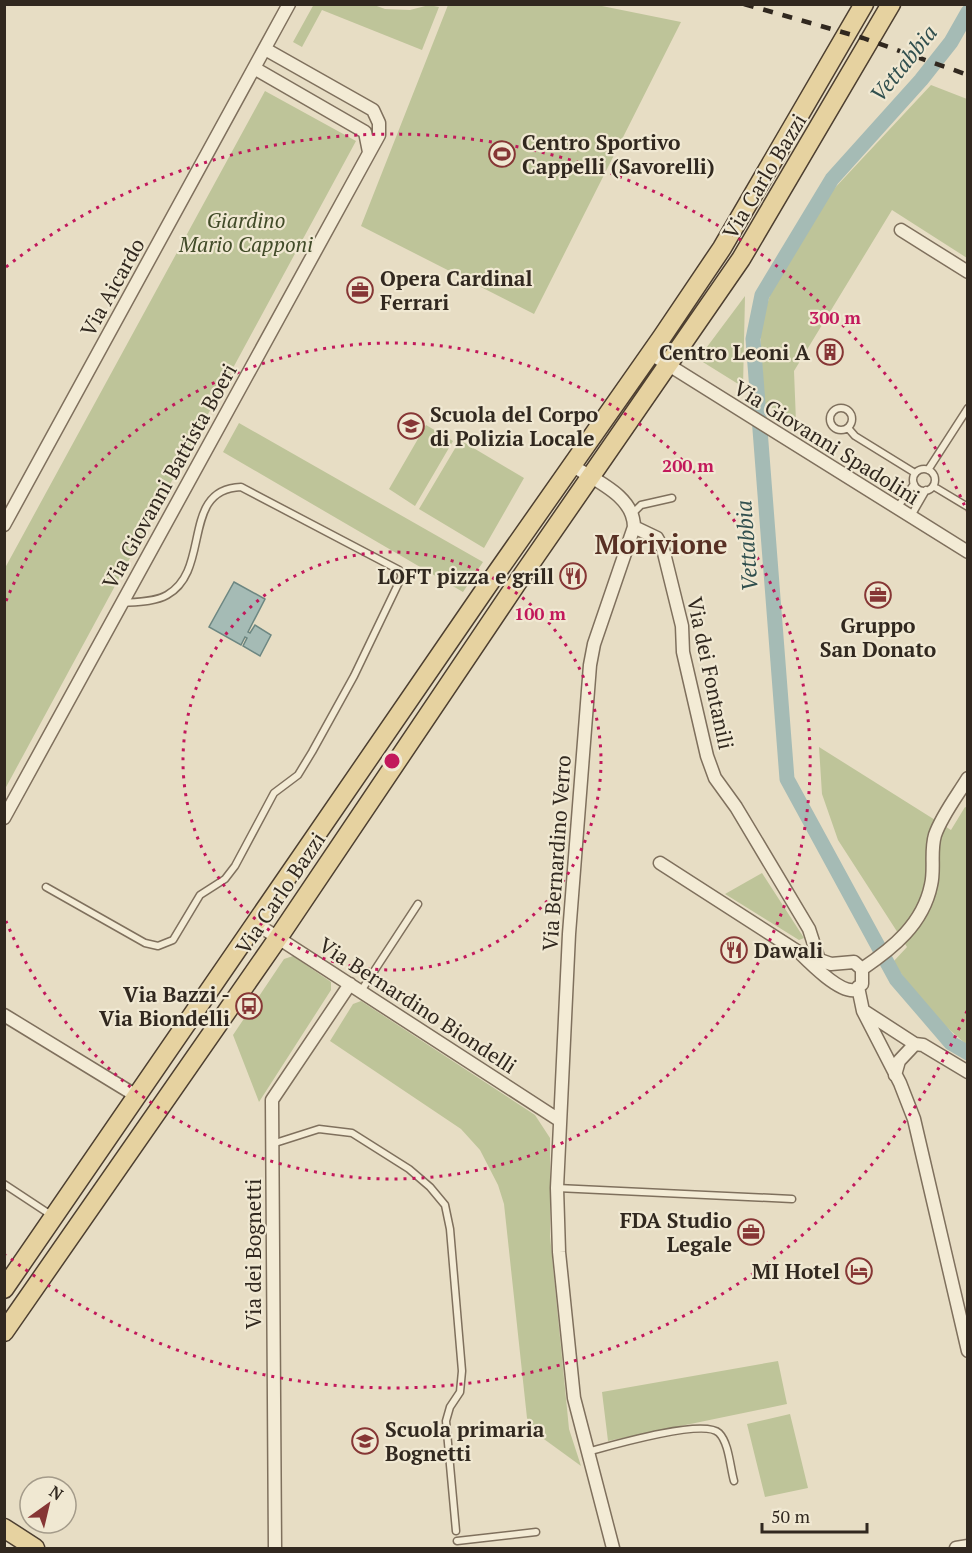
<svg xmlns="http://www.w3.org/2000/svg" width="972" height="1553" font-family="'PT Serif',serif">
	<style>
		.green { fill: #bec499 }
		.water { fill: #a5bbb5; stroke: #6d8782; stroke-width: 1.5 }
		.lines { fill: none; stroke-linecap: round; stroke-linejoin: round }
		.canal { stroke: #a5bbb5; stroke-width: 15 }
		.lane-casing { stroke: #7f705d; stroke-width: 9 }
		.street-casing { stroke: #7f705d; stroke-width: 15 }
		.primary-casing { stroke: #4d3f30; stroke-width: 21 }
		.lane { stroke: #f3ebd5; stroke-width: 6 }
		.street { stroke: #f3ebd5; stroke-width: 12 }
		.primary { stroke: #e6d2a0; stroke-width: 18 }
		.rail { stroke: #31281f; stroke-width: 4.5; stroke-dasharray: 10 10; stroke-linecap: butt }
		.ring { fill: none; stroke: #c2185b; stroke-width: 3; stroke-dasharray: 3 6 }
		.labels { text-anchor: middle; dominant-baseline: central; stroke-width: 4.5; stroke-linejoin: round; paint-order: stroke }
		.poi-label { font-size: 21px; font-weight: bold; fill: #31281f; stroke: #f0e8d2; text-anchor: start }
		.street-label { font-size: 21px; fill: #31281f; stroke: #f0e8d2 }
		.park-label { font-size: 21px; font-style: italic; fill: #414b28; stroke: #f0e8d2 }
		.water-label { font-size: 22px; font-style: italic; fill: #304f4e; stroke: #f0e8d2 }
		.district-label { font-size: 27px; font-weight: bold; fill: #583024; stroke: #f0e8d2 }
		.centre { fill: #c2185b; stroke: #f0e8d2; stroke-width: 3 }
		.ring-label { font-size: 18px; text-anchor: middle; font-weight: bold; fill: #c2185b; stroke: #f0e8d2; stroke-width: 4.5; stroke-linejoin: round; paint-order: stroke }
	</style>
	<rect width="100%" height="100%" fill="#e7ddc4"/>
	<path class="green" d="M314,4L374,5L385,9L410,10L429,5L439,7L422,50L322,10L302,47L293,42Z
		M448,5H597L681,22L534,314L361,226Z
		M931,85L967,99V258L892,210L794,371L796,422L764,403L760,327L771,292L832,191Z
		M265,91L356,141L5,789V568Z
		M745,296L743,387L698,359Z
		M239,423L483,562L463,592L223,452Z
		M426,425L453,441L415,506L389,489Z
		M460,440L524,478L484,548L419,509Z
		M819,747L951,830L965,807L967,808V1045L927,1010L893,962L907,947L838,840L822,794Z
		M762,873L804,938L799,940L725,894Z
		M293,956L331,982V990L259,1102L233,1035L284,959Z
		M361,1001L535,1115L550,1138V1236L569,1429L581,1466L537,1434L527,1418L504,1204L498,1185L480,1150L461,1129L330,1041L353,1004Z
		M778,1361L787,1404L608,1441L602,1392Z
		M790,1414L808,1488L765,1497L747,1424Z"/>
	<path class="water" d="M234,582L265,599L248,632L250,633L255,625L271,635L260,656L243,646L247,638L245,637L241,645L209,627Z"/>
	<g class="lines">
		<path class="canal" d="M968,12L951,42L921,80L832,179L762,295L753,339L787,779L896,979L951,1043L968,1053"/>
		<g class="lane-casing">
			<path id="lane" d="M830 419a11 11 0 1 1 22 0a11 11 0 1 1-22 0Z
				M848,428L855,436L915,473
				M913 480a11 11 0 1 1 22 0a11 11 0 1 1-22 0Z
				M928,470L968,408
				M933,486L968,507
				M897,508L914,484
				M633,513L641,505L672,498
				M911,516L926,490
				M46,887L145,943L158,946L173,940L200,895L225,879L235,866L274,793L298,775L312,752L354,676L402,576L399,570L241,487C180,489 212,570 167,595C155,602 135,602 122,603
				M361,991L418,904
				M272,1144L319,1129L352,1133L409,1169L430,1187L445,1205L450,1229L462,1371L460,1392L450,1407L446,1421L456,1531
				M4,1184L51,1215
				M557,1188L792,1199
				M587,1452C609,1446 704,1418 719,1433C729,1443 730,1467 734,1481
				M457,1541L536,1532"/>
		</g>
		<g class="street-casing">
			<path id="street" d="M254,68L365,132L369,152
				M901,230L968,272
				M651,354L968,552
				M573,466C596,481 634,496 634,527L594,644L590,665L569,934L557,1188L559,1252L574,1398L613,1548
				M4,525L289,4
				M634,527L657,538L663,549L682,626L683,652L707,756L715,778L736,807L809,929L819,960
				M4,818L379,135V123L373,110L265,49
				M660,863L800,953L831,964L854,962L862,969V984L855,990C840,993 811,964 800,953
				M255,923L559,1120
				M862,969C893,948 923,924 931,885C935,869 930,852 935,835C942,815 957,796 968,778
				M858,987L863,1011L900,1083L914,1119L968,1351
				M864,1011L915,1044L923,1045L968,1072
				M4,1015L135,1095
				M895,1075L899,1061L915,1044
				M275,1548L272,1100L350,984
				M956,1548L968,1546"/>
		</g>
		<g class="primary-casing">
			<path id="primary" d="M4,1289L488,585L662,337L722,248L864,4
				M4,1332L278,938L517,583L741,259L891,4
				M4,1528L35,1548"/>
		</g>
		<use href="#lane" class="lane"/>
		<use href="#street" class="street"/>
		<use href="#primary" class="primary"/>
		<path class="rail" d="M744,4L863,38L968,75"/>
	</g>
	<g class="ring">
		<circle cx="392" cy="761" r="209"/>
		<path d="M6 601A418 418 0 1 1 6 921"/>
		<path d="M967 1011A627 627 0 0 1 6 1255M6 267A627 627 0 0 1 967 511"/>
	</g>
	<defs>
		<g id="stadium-ring" transform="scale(1.35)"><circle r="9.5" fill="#f0e8d2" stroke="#863635" stroke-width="1.5"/><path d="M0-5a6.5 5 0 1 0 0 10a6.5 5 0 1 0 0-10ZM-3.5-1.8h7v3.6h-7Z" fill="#863635"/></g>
		<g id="office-ring" transform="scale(1.35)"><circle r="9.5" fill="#f0e8d2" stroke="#863635" stroke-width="1.5"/><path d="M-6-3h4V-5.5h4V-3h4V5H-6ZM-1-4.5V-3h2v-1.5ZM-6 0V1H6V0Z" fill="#863635"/></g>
		<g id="building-ring" transform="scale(1.35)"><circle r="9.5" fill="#f0e8d2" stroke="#863635" stroke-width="1.5"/><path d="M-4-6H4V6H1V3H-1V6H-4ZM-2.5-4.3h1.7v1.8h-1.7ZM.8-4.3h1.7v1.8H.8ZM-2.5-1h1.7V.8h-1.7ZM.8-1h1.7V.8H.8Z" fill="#863635"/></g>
		<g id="school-ring" transform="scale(1.35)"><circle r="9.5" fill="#f0e8d2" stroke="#863635" stroke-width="1.5"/><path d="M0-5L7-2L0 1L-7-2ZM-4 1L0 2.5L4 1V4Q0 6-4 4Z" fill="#863635"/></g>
		<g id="restaurant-ring" transform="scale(1.35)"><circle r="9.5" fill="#f0e8d2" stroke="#863635" stroke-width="1.5"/><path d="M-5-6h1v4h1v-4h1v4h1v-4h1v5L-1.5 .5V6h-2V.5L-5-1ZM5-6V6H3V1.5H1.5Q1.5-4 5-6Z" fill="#863635"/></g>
		<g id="bus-ring" transform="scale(1.35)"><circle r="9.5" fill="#f0e8d2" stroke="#863635" stroke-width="1.5"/><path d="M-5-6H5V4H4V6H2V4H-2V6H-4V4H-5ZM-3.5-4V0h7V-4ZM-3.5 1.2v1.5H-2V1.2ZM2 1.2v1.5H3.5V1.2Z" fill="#863635"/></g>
		<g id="hotel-ring" transform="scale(1.35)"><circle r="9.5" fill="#f0e8d2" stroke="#863635" stroke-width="1.5"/><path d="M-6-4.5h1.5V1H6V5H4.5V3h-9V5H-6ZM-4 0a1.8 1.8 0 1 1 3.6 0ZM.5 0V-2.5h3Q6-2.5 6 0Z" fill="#863635"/></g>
	</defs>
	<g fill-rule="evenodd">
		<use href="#stadium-ring" x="502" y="154"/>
		<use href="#office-ring" x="360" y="290"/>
		<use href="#building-ring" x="830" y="352"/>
		<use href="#school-ring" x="411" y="426"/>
		<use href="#restaurant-ring" x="573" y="576"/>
		<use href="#office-ring" x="878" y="595"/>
		<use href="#restaurant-ring" x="734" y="950"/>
		<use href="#bus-ring" x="249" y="1006"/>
		<use href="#office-ring" x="751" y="1232"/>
		<use href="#hotel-ring" x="859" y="1271"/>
		<use href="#school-ring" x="365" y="1441"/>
	</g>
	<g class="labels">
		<g class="poi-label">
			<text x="522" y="142">Centro Sportivo<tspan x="522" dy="24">Cappelli (Savorelli)</tspan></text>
			<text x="380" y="278">Opera Cardinal<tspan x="380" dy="24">Ferrari</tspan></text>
			<text x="810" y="352" text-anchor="end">Centro Leoni A</text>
			<text x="430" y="414">Scuola del Corpo<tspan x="430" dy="24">di Polizia Locale</tspan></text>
			<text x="554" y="576" text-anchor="end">LOFT pizza e grill</text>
			<text x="878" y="625" text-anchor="middle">Gruppo<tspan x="878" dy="24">San Donato</tspan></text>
			<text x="754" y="950">Dawali</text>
			<text x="230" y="994" text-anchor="end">Via Bazzi -<tspan x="230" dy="24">Via Biondelli</tspan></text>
			<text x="732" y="1220" text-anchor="end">FDA Studio<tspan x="732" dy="24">Legale</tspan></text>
			<text x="840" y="1271" text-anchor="end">MI Hotel</text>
			<text x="385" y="1429">Scuola primaria<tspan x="385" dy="24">Bognetti</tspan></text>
		</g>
		<g class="street-label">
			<text transform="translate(764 176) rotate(-59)">Via Carlo Bazzi</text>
			<text transform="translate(112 287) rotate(-61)">Via Aicardo</text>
			<text transform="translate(827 442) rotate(32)">Via Giovanni Spadolini</text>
			<text transform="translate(169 476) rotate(-61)">Via Giovanni Battista Boeri</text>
			<text transform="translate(711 673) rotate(78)">Via dei Fontanili</text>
			<text transform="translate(556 853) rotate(-86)">Via Bernardino Verro</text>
			<text transform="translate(280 893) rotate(-56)">Via Carlo Bazzi</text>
			<text transform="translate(418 1005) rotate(33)">Via Bernardino Biondelli</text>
			<text transform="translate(253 1254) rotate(-90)">Via dei Bognetti</text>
		</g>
		<g class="park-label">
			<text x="246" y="220">Giardino<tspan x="246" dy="24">Mario Capponi</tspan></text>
		</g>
		<g class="water-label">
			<text transform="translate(903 63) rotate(-51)">Vettabbia</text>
			<text transform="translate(746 546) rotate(-94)">Vettabbia</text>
		</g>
		<g class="district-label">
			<text x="661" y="544">Morivione</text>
		</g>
	</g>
	<circle cx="392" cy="761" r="9" class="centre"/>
	<g class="ring-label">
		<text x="835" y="324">300 m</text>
		<text x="688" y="472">200 m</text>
		<text x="540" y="620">100 m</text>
	</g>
	<rect width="972" height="1553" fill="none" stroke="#31281f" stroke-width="12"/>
	<g transform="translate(48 1505) rotate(34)"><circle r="28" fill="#f0e8d2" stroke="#a49b8a" stroke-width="1.5"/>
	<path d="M0-4.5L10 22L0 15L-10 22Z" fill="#863635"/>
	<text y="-9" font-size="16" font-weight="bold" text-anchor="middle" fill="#31281f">N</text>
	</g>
	<path d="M762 1523v9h105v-9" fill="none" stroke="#31281f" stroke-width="3"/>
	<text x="771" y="1523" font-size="18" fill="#31281f" stroke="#f0e8d2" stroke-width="4.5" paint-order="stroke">50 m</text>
</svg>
